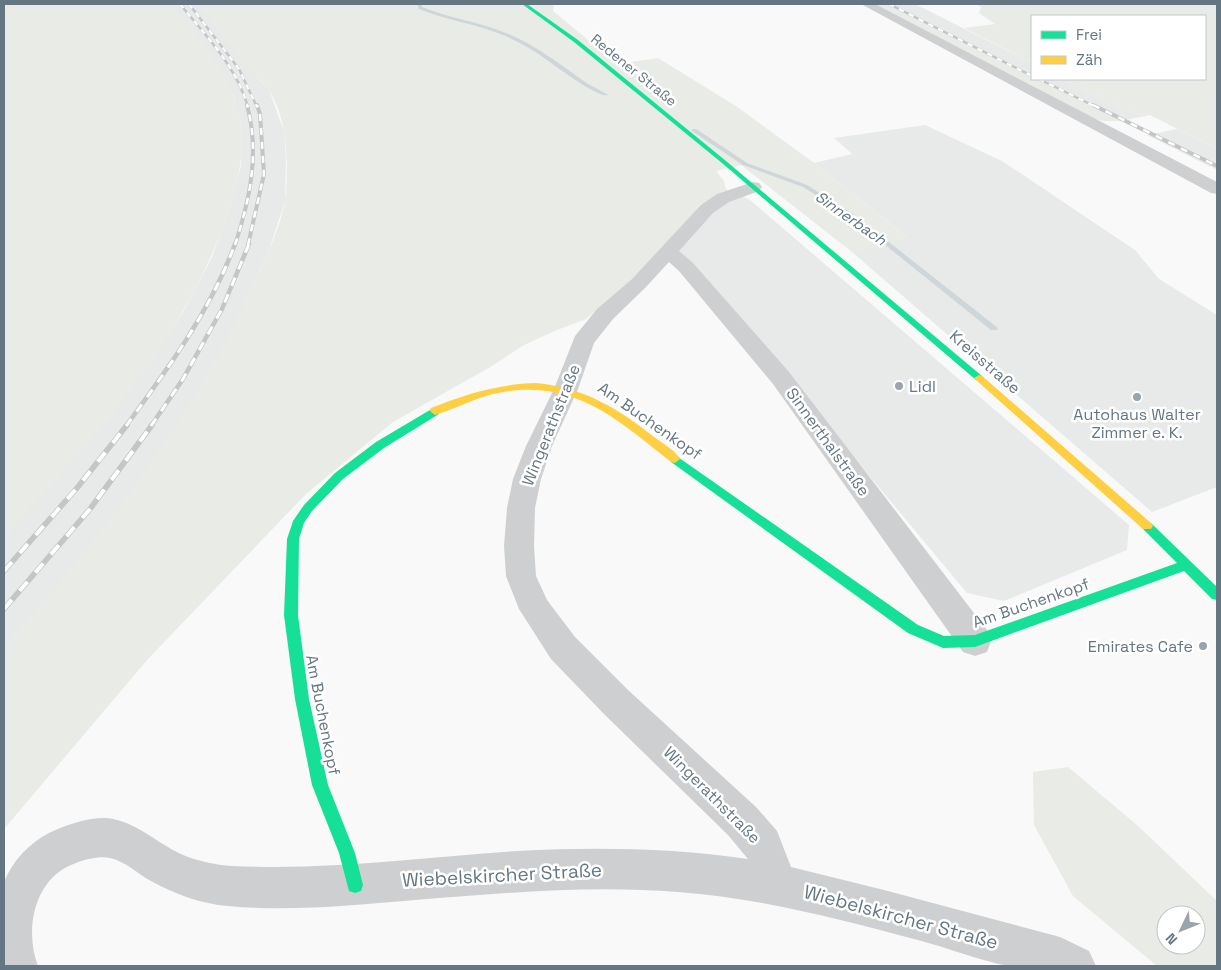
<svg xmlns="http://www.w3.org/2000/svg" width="1221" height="970" font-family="'Space Grotesk',sans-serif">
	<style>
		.built { fill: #e8e9e9 }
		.green { fill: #e8ebe6; fill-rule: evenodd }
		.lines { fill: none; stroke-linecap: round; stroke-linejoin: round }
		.stream { fill: #ced6d9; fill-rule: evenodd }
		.street { fill: #cecfd0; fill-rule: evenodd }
		.fast { fill: #16e098; fill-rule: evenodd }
		.slow { fill: #ffcf43; fill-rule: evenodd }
		.rail-far3-casing { stroke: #c3c5c6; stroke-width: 2.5 }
		.rail-far2-casing { stroke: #c3c5c6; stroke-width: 4 }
		.rail-far1-casing { stroke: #c3c5c6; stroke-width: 4.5 }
		.rail-casing { stroke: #c3c5c6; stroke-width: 5.5 }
		.rail-far3 { stroke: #fff; stroke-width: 2; stroke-dasharray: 5.5; stroke-linecap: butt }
		.rail-far2 { stroke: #fff; stroke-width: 2.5; stroke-dasharray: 7; stroke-linecap: butt }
		.rail-far1 { stroke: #fff; stroke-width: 3; stroke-dasharray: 9; stroke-linecap: butt }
		.rail { stroke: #fff; stroke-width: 4; stroke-dasharray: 12; stroke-linecap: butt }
		.poi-dot { fill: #99a4ac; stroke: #fff; stroke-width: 2 }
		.labels { text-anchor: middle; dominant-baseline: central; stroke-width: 5; stroke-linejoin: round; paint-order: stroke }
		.far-street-label { font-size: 14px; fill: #657683; stroke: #fff }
		.far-water-label { font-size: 15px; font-style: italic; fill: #60757c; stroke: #fff }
		.street-label { font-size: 16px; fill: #657683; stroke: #fff }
		.poi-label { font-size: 16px; fill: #657683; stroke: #fff; text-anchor: start }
		.near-street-label { font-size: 19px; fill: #657683; stroke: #fff }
	</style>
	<rect width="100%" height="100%" fill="#f9f9f9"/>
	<path class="built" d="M172,4H198L249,68L269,90L284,131L286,160L285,201L269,250L243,307L218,358L183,417L132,491L72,569L4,648V537L109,417L151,361L183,312L212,257L230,207L241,166L242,140L240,119L234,97L222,73Z
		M882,4H915L1032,63V78Z
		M1034,79H1064L1134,114L1150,115L1120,121Z
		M925,125L1002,161L1135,250L1159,279L1217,315V487L1152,512L852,252L907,237L814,163L852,154L834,138Z
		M1177,129L1217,149V170L1147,135Z
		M726,189L750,200L1129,525L1127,550L1004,601L967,593L698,270L664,244L692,210Z"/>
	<path class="green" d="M4,4H172C198,36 234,79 240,120C246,158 236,192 223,227C178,347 89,444 4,537Z
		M198,4H554L553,11L617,64L658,58L736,106L814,163L908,238L852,252L741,165L716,171L724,181L726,189L692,210L647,266L586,319L557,330L524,345L492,366L393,422L306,494L148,659L4,829V648C99,537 191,423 251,289C263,264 281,227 285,200C288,178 287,153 284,132C282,118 276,100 268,89C262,81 254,74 247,67C230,46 214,25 198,4Z
		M872,4H882L1120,121H1103L1092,118Z
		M976,4H1217V149L1150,115L1134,114L1064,79H1205V16H1032V63L964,28L995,24L979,13L981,7Z
		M1068,767L1137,825L1217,901V966H1157L1073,896L1034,825L1033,772ZM1166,915H1196V945H1166Z"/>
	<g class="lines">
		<path class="stream" d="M417,4H421L422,7C449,18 479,22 506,33C536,45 562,66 588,84C595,88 602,91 608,95C598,99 549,61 537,53C526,46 515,40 503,35C476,24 446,20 419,9Z
			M692,129H696L747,163L807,185L852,213L998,328L997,330H991L848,215L803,187L743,165L692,131Z"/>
		<path class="street" d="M861,4H875L1217,182V194L1211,193Z
			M753,182L759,183L762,187L759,191L729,202L713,213L679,251L693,263L789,372L987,630L991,641L987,652L975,656L963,652L773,384L679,271L669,262L646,287L613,319L594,343L578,389L552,446L541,479L535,508L534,546L536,576L547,600L575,637L628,690L756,807L777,831L791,867L884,890L1060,937L1089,951L1096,966C1076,966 1057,966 1037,966C1028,966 1017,967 1008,966C978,960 948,948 918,940C839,919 760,898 678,892C590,885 503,893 415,900C354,905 290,912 228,906C202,904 174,894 151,881C138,874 125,861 110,858C100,856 86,859 76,863C34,877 24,930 38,966H4C4,950 0,891 5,880C13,860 30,843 49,833C65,825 89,817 107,818C135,821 157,843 181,854C196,861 216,865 232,866C328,871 423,857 518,851C595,847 672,848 748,859L728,835L604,714L551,659L519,609L506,576L504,546L507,508L513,479L526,446L554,389L575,336L597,309L632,279L701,205L717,194Z"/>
		<path class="fast" d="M522,4H527L578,40L726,161L982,376L984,378L982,380H976L722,163L574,42Z
			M435,407L440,411L439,414L384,448L343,479L312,511L304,523L299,539L298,615L309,699L328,785L355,853L363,885L361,891L355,893L349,891L339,853L312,785L295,699L284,615L287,539L293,521L304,505L335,473L376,442Z
			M675,455L918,625L944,636L975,635L1177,563L1143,529L1141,526L1143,523H1151L1217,587V600L1212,599L1184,571L975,647L943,648L908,633L671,462L670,459Z"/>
		<path class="slow" d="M979,375L982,376L1151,523L1153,526L1151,529H1143L976,380L974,378Z
			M536,383C584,388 616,407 654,437C662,443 675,450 680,459L675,463L671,462C615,417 570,376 493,394C473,399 455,409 435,415L430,411L431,408C466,394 499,384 536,383Z"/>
		<g class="rail-far3-casing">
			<path id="rail-far3" d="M180,4C205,35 237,67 248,107
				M189,4L239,69L257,107
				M889,4L1032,76
				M1039,79L1096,107"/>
		</g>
		<g class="rail-far2-casing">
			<path id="rail-far2" d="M1093,105L1217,166
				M235,245C250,199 260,153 247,105
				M248,245L264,174L260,114L257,105"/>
		</g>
		<g class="rail-far1-casing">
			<path id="rail-far1" d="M126,426C167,370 211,310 235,244
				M151,426L183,379L222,309L249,244"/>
		</g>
		<g class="rail-casing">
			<path id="rail" d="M4,571L77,488L127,425
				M4,609L90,509L152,425"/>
		</g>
		<use href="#rail-far3" class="rail-far3"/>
		<use href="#rail-far2" class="rail-far2"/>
		<use href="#rail-far1" class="rail-far1"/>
		<use href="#rail" class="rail"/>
	</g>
	<g class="poi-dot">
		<circle cx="899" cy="386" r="5"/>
		<circle cx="1137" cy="397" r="5"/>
		<circle cx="1203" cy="646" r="5"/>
	</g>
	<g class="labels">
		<g class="far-street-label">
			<text transform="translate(634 70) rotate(39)">Redener Straße</text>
		</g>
		<g class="far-water-label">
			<text transform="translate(851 218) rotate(35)">Sinnerbach</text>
		</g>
		<g class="street-label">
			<text transform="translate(985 362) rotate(41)">Kreisstraße</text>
			<text transform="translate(650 421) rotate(35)">Am Buchenkopf</text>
			<text transform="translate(551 425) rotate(-68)">Wingerathstraße</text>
			<text transform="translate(828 442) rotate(54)">Sinnerthalstraße</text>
			<text transform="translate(1031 603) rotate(-19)">Am Buchenkopf</text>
			<text transform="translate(323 715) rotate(79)">Am Buchenkopf</text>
			<text transform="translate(712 795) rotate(45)">Wingerathstraße</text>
		</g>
		<g class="poi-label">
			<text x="909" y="386">Lidl</text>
			<text x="1137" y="414" text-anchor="middle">Autohaus Walter<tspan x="1137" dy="18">Zimmer e. K.</tspan></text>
			<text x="1193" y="646" text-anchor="end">Emirates Cafe</text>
		</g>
		<g class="near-street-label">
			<text transform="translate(502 875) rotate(-3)">Wiebelskircher Straße</text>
			<text transform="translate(901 917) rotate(15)">Wiebelskircher Straße</text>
		</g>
	</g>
	<rect width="1221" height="970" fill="none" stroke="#657683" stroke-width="10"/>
	<rect x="1031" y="15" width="175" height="65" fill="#ffffff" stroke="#c1c8cd"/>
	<rect x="1041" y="31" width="25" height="8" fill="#16e098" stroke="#c1c8cd"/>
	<text x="1076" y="40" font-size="15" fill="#657683">Frei</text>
	<rect x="1041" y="56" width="25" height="8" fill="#ffcf43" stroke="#c1c8cd"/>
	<text x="1076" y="65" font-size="15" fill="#657683">Zäh</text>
	<g transform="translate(1181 930) rotate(227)"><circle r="24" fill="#ffffff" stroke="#c1c8cd"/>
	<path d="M0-4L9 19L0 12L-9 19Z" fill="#99a4ac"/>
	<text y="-8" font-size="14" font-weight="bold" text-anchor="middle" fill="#657683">N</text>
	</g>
</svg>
